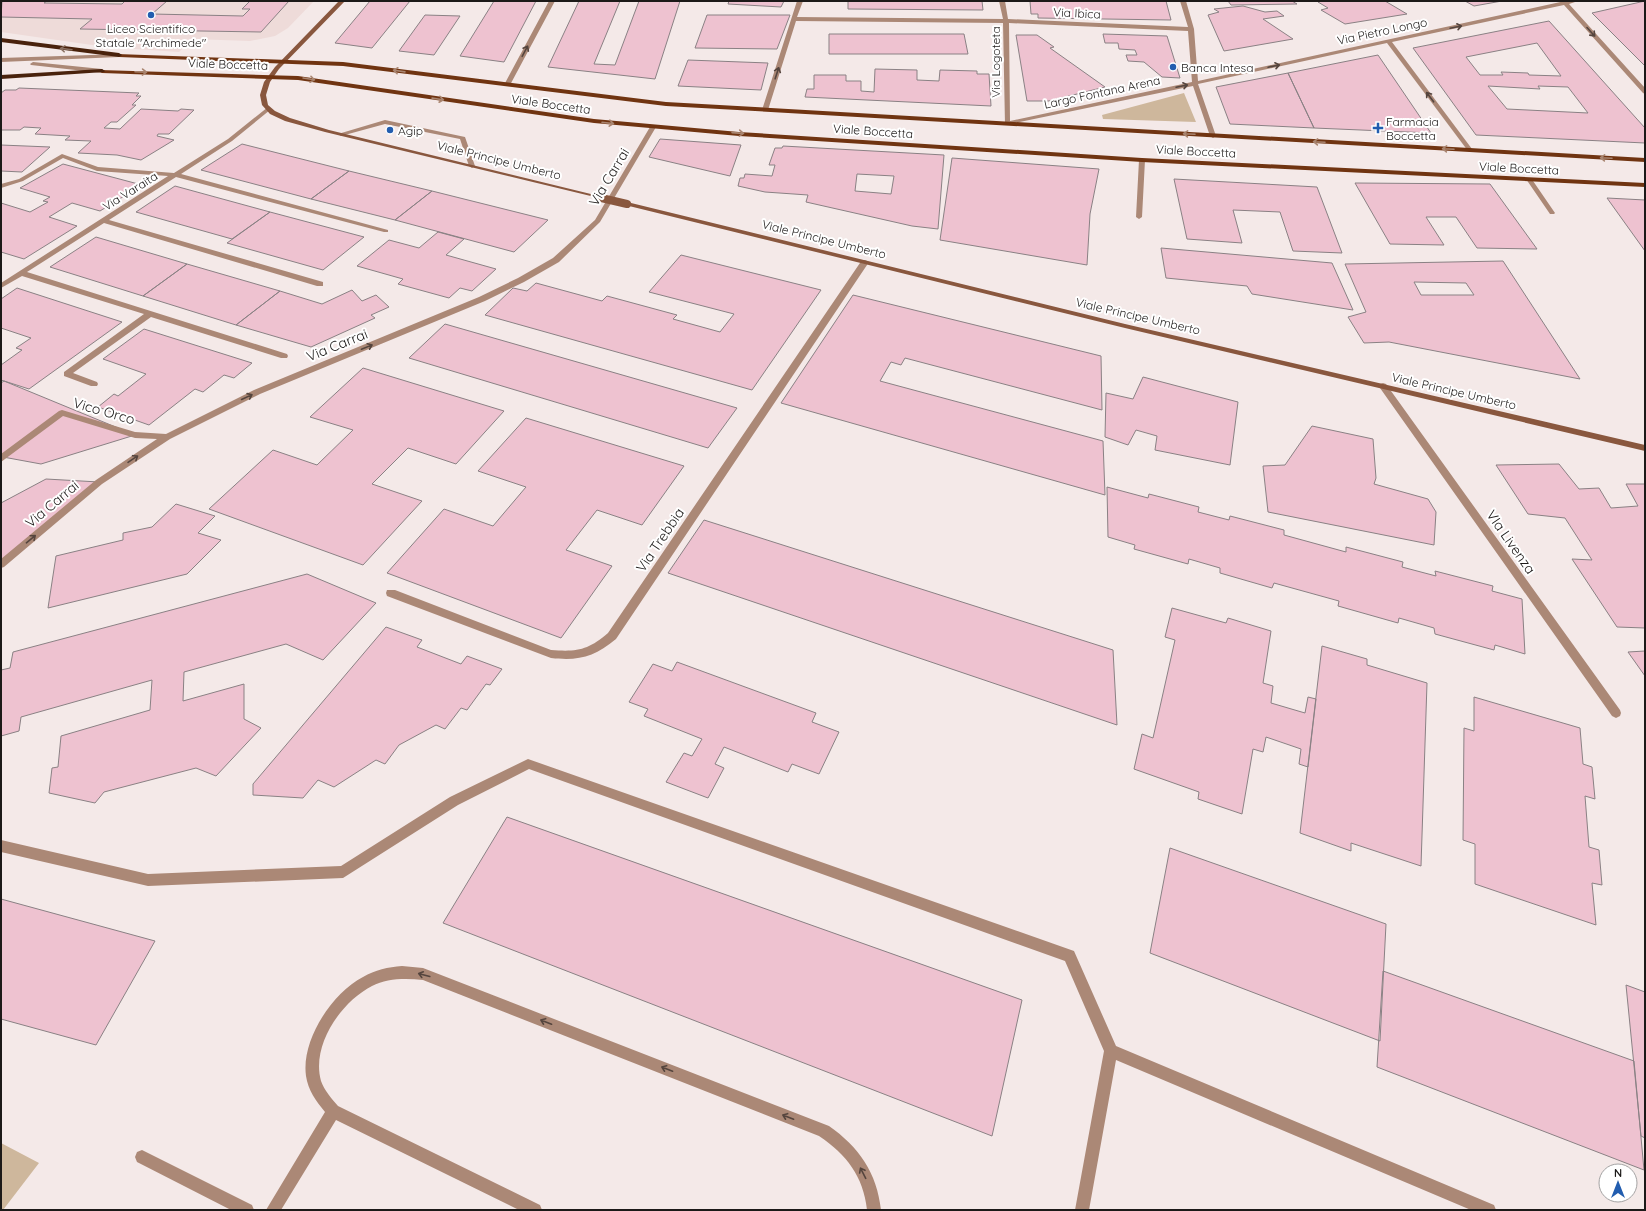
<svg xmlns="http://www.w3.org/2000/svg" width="1646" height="1211" font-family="Quicksand,sans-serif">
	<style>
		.built { fill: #eedbd9 }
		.green { fill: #ceb79c }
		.building { fill: #eec2d0; stroke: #8a8184; fill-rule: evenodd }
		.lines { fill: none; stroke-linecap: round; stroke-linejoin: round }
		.lane { fill: #ab8876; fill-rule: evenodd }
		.street { fill: #ab8876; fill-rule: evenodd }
		.secondary { fill: #89573e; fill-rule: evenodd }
		.primary { fill: #703411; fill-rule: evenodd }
		.highway { fill: #49220c; fill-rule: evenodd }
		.secondary-bridge { stroke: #89573e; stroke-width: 8 }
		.oneway { stroke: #55453e }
		.oneway2 { stroke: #896f61 }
		.oneway3 { stroke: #a98570 }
		.poi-dot { fill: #225daf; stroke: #fff; stroke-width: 1.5 }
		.labels { text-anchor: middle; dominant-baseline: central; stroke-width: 4; stroke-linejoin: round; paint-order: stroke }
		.far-street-label { font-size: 12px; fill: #1c1918; stroke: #fff }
		.far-poi-label { font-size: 12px; fill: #1c1918; stroke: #fff; text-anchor: start }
		.street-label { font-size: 14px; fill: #1c1918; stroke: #fff }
	</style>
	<rect width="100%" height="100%" fill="#f4e9e8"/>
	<path class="built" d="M1,1H314L288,28L275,36L250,41L192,39L179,52L106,47L1,32Z"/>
	<path class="green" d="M1184,93L1196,122L1103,119L1102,115Z
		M1,1143L39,1163L3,1210H1Z"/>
	<path class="building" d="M2,1H47L44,3L122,4L125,1H167L152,14L243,16L250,9H242L250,1H289L261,32L80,29L92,19L1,17Z
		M370,1H410L372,48L335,43Z
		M494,1H536L504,62L460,56Z
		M579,1H620L594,64L615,65L639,1H680L655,79L548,67Z
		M729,1H784L781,7L728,4Z
		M848,1H982L983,10L848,9Z
		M1030,1H1166L1171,20L1038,18V14H1031Z
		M1228,1H1292L1297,4L1231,5Z
		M1322,1H1385L1407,14L1345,24L1321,10L1328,8L1318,2Z
		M1465,1H1502L1474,6Z
		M1645,1V66L1592,13Z
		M1243,6L1265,12L1277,11L1284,16L1263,19L1293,39L1224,51L1208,15L1219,12L1214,9Z
		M425,15L460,16L434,55L399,51Z
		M707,15H790L777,49L695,48Z
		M1549,21L1645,128V143L1476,135L1413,48ZM1537,43L1561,76L1529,75L1528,73L1501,72L1503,75H1480L1466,57ZM1488,86L1540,89L1538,86L1568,87L1588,113L1507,109Z
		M829,34H964L968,54H829Z
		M1103,34L1167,36L1180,78L1162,77L1144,62L1128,61L1126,55H1137L1135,50L1119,49L1118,43H1105Z
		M1016,35H1037L1054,47L1050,48L1105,87L1049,101H1027Z
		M1378,55L1431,133L1314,128L1288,73Z
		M688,60L768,63L761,90L678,86Z
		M875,69L917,70V80L939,81L940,70L977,71V74H989L991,106L805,97L807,89H814V75H846V81H861V91L874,92Z
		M1288,73L1314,128L1230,124L1216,87Z
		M19,88L139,93L136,96H141L132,105H136L117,122H111L104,128L120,129L141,109L178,111L181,109L194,110L169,134H158L157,136L174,140L141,160L117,155L78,153L91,141L65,140L70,136L35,134L41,128L24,127L20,130H1V93L5,90H16Z
		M660,139L741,145L730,176L649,157Z
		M242,144L349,171L311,199L201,170Z
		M1,145L50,147L22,172L1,171Z
		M783,146L944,155L938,229L912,226L806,202L808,195L765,192L738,186L740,178H744L745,174L772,176L775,165H769L775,148H782ZM857,174L894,176L891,194L855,191Z
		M952,158L1099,169L1090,214L1087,265L940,240Z
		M63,164L142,185L100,211L72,203L49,217L77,226L24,259L1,252V203L30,212L48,202L43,201L50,197L20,188Z
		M349,171L432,191L395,220L311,199Z
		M1174,179L1317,187L1342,253L1293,251L1280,212L1233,210L1242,243L1187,239Z
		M1355,183L1490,184L1537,249L1477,248L1456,217H1426L1444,245L1390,244Z
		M175,186L270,212L232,239L136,212Z
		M432,191L548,220L514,252L395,220Z
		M1607,198L1645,200V251Z
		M270,212L364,237L323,270L227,243Z
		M438,232L464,239L446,255L496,269L472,291L460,288L449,298L398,284L403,279L357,266L389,240L419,248Z
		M96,237L187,264L143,296L50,267Z
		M1161,248L1332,263L1353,310L1252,294L1247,286L1166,278Z
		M681,255L821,290L752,390L485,315L513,288L527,291L536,283L602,301L607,296L677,315L673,319L720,332L734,314L649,292Z
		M1503,261L1580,379L1389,342L1364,343L1348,317L1366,312L1345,264ZM1414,282L1466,283L1474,295H1421Z
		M187,264L280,291L236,325L143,296Z
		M17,288L122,322L29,389L1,380V365L22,350L16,348L31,338L1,328V299Z
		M352,290L362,301L376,295L389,307L371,315L375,318L311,347L236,325L280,291L322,304Z
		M853,295L1101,356L1102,410L905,358L901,365L891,362L880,381L1103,441L1105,495L781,403Z
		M445,324L737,408L708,448L409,358Z
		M144,329L252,363L234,378L224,375L203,392L195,389L149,425L98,407L114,394L118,396L146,374L103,359Z
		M363,368L504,411L456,464L408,448L372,484L422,501L363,565L209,509L273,450L317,465L353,430L310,417Z
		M1143,377L1238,402L1230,465L1155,450L1157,436L1136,430L1128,445L1105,437L1106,393L1133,399Z
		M4,381L135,435L41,464L3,457L1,459V383Z
		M526,418L684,466L642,525L597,510L566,550L612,566L561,638L387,573L444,509L493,526L526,487L478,471Z
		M1312,426L1373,439L1376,478L1374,484L1428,499L1436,512L1434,545L1268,512L1263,466L1285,465Z
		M1559,464L1579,489L1599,488L1611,508L1638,506L1626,484H1645V628L1617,627L1572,559L1592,560L1565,518L1528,514L1496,465Z
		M46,479L99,482L1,564V503Z
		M1107,487L1148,498L1149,494L1199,507L1198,512L1229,520L1230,516L1284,530V535L1346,552V547L1403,562L1402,567L1436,576L1435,571L1493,586L1492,591L1522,599L1525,654L1495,645L1494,650L1435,634L1434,628L1399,618L1398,623L1338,606L1339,601L1274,583L1272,588L1220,573V568L1189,559L1188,564L1134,549L1135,545L1108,537Z
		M176,504L215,516L198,533L221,540L187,574L48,608L56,556L123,540V533L152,527Z
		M704,520L1113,650L1117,725L668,573Z
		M307,574L376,603L323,660L286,644L184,672L183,701L244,684V719L261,728L216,776L196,768L104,792L95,803L49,793L52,768L58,767L61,736L150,710L152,680L21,717L19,731L1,736V670L10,668L13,652Z
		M1172,608L1226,623L1228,618L1271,631L1263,683L1273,686L1271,703L1305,713L1308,697L1316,699L1308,767L1299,764L1301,749L1266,737L1263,752L1253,749L1242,814L1198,799L1199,792L1134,769L1142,734L1153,738L1175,640L1165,637Z
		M386,627L422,640L417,647L461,664L467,656L502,669L490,685L486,684L467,710L461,708L445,729L436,725L399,745L385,764L376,760L334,787L318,780L303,798L253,795V784Z
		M1322,646L1367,659V665L1427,683L1421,866L1351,843V851L1300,833Z
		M1645,651V676L1628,652Z
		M677,662L816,713L812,722L839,732L819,774L792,764L788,772L724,747L715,764L724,768L708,798L666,782L684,753L692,756L702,739L644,716L648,709L629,702L653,664L672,671Z
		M1474,697L1580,728L1583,764L1592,767L1595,799L1585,796L1589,847L1599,850L1602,885L1592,883L1596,925L1475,884V844L1463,840L1464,728L1474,731Z
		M507,817L1022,1000L992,1136L443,923Z
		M1170,848L1386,924L1380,1041L1150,953Z
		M1,899L155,941L96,1045L1,1019Z
		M1383,971L1634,1061L1644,1170L1377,1067Z
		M1626,985L1645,992V1138L1641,1136Z"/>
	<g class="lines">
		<path class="lane" d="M385,120L465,137L475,166L472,168L469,166L460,139L385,124L341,136L338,134Z
			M528,759L1074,951L1116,1046L1494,1205L1496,1210H1471L1116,1060L1089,1210H1075L1104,1051L1065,961L529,769L458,805L343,878L148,886L1,852V840L148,874L341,866L450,797Z
			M402,966L423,968L829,1126C859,1147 877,1173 881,1210H867C863,1176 847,1155 819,1136L423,980C406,978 387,978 372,986C341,1002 311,1045 321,1081C324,1090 332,1099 338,1106L540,1205L542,1210H519L336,1120L281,1210H266L325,1112C316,1101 308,1090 306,1076C301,1040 332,993 363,977C375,970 388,967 402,966Z
			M142,1150L252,1205L254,1210H231L137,1162L135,1157L137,1152Z"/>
		<path class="street" d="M549,1H555L510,85L505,86L504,85Z
			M797,1H803L797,17L1003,19L999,1H1005L1008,19L1188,27L1180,1H1186L1194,29L1198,81L1565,1H1578L1569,4L1645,88V94L1643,93L1564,5L1392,42L1472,149L1473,150L1470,152L1468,151L1387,43L1198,84L1216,136L1213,138L1210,136L1193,86L1005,125L1003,23L796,21L768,110L763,111L762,110ZM1009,23L1188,31L1192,82L1010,121Z
			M121,54L122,55L119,57L1,62V58Z
			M33,62L102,69L105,71L102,73L31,65L30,64Z
			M268,107L270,108V110L232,141L181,174L388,230V232H384L176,177L109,220L323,282V286H317L104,223L27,272L287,354L288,356L287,358H281L151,317L73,373L97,382L98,384L97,386H91L64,376V372L144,314L22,276L1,288V283L168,176L97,171L63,158L23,181L1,188V184L19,179L62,154L98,167L174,173L228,139Z
			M653,125L656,127L600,222L559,262L524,282L485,301L260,394L170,439L102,484L4,567L1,568V559L96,480L157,439L135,438L63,416L1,462V454L59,411L62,410L135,432L166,434L254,390L479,297L518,278L553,258L595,220L650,127Z
			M1142,158L1145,160L1142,217L1139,219L1136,217L1139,160Z
			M1527,178H1531L1555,213L1554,214H1550L1526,179Z
			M862,260H865L869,262L616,639C594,657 579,661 551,658L387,596L386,593L387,590H395L551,650C578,652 588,650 608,633Z
			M1383,383L1386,384L1620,710L1621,713L1620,716L1616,718L1612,716L1380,388L1379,386L1380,384Z"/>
		<path class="secondary" d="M339,1H345L279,69L270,82L266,95L268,105L275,111L290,118L329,130L599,196V198L325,132L285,121L270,114L262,105L260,95L264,82L275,67Z
			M627,202L1125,324L1645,445V451L1125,328L625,205V203Z"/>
		<path class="primary" d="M117,54L343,62L666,102L1645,158V162L666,106L343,66L119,57L116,55Z
			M100,70L298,76L594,119L739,132L1142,158L1645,183V187L1142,162L739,136L594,123L298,80L102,73L99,71Z"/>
		<path class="highway" d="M1,38L119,53L122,55L119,57L1,42Z
			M102,69L105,71L104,72L1,79V75Z"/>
		<path class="secondary-bridge" d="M597,197L627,204"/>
	</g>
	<defs><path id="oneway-shaft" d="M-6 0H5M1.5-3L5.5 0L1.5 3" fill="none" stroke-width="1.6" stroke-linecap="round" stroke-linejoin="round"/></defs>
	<g class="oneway">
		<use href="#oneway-shaft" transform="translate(1456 27) rotate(-12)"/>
		<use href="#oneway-shaft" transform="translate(1591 32) rotate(48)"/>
		<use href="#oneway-shaft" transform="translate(525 51) rotate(-62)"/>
		<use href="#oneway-shaft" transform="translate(1274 66) rotate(-12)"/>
		<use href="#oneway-shaft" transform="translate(777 73) rotate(-72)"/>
		<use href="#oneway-shaft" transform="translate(1182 86) rotate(-12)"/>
		<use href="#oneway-shaft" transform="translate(1430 97) rotate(-127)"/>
		<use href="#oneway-shaft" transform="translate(367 347) rotate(-22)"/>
		<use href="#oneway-shaft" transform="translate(247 397) rotate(-25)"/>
		<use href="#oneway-shaft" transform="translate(133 459) rotate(-34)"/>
		<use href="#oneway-shaft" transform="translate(31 539) rotate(-40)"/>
		<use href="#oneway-shaft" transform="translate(424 975) rotate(-165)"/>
		<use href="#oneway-shaft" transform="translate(546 1022) rotate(-159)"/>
		<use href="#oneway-shaft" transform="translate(667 1069) rotate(-159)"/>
		<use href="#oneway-shaft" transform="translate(788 1117) rotate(-159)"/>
		<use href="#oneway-shaft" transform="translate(863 1173) rotate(-117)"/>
	</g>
	<use class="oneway2" href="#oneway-shaft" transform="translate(66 49) rotate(-173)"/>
	<g class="oneway3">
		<use href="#oneway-shaft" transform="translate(399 71) rotate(-172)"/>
		<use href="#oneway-shaft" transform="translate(141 72) rotate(2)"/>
		<use href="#oneway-shaft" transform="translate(309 79) rotate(9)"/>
		<use href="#oneway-shaft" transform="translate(438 99) rotate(8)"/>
		<use href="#oneway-shaft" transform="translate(608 123) rotate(6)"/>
		<use href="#oneway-shaft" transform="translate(738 133) rotate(4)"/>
		<use href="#oneway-shaft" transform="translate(1189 134) rotate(-177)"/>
		<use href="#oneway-shaft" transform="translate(1319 142) rotate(-177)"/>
		<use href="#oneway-shaft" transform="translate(1448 149) rotate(-177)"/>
		<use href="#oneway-shaft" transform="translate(1606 158) rotate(-177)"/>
	</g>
	<g class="poi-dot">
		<circle cx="151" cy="15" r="4"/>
		<circle cx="1173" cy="67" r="4"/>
		<path d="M1376 122h4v4h4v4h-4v4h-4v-4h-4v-4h4z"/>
		<circle cx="390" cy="130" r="4"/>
	</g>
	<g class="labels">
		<g class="far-street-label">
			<text transform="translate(1077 13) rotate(3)">Via Ibica</text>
			<text transform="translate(1382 31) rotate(-12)">Via Pietro Longo</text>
			<text transform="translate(995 62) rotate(-90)">Via Logoteta</text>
			<text transform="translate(228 64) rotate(2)">Viale Boccetta</text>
			<text transform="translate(1102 92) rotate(-12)">Largo Fontana Arena</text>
			<text transform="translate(551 104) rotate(8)">Viale Boccetta</text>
			<text transform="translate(873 131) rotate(4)">Viale Boccetta</text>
			<text transform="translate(1196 151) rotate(3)">Viale Boccetta</text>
			<text transform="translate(499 160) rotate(14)">Viale Principe Umberto</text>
			<text transform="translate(1519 168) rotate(3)">Viale Boccetta</text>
			<text transform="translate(130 191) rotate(-32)">Via Varaita</text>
			<text transform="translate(824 239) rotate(14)">Viale Principe Umberto</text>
			<text transform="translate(1138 316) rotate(13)">Viale Principe Umberto</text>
			<text transform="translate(1454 391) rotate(13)">Viale Principe Umberto</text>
		</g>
		<g class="far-poi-label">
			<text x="151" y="28" text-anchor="middle">Liceo Scientifico<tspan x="151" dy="14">Statale "Archimede"</tspan></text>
			<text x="1181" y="67">Banca Intesa</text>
			<text x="1386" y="121">Farmacia<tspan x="1386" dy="14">Boccetta</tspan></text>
			<text x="398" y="130">Agip</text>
		</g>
		<g class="street-label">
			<text transform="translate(609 177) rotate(-59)">Via Carrai</text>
			<text transform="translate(337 345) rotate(-22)">Via Carrai</text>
			<text transform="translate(104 411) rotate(16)">Vico Orco</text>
			<text transform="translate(52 504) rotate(-40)">Via Carrai</text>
			<text transform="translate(660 540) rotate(-56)">Via Trebbia</text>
			<text transform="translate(1511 542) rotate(55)">VIa Livenza</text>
		</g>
	</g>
	<rect width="1646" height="1211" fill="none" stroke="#1c1918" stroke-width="4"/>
	<g transform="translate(1618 1183)"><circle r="19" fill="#ffffff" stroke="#a4a3a3"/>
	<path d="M0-3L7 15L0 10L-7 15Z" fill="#225daf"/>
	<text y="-6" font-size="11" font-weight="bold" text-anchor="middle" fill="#1c1918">N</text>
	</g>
</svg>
